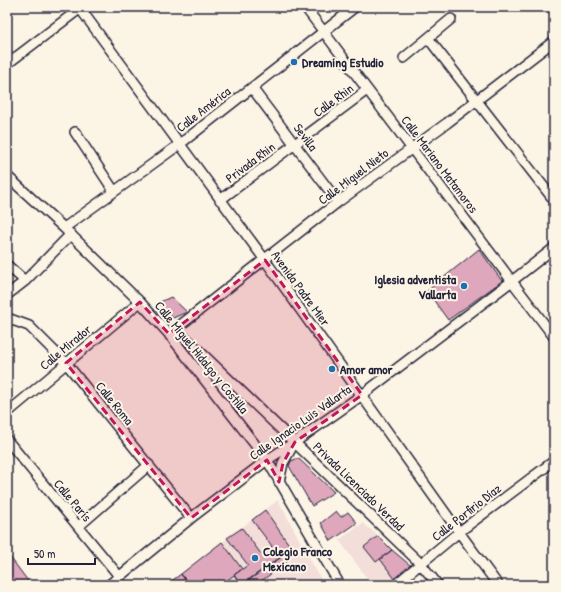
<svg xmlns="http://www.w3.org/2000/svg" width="561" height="592" font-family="'Patrick Hand',sans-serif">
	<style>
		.built { fill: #f3ded9 }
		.building { fill: #dea7bc; stroke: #22223b }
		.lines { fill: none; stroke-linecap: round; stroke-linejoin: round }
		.minor-casing { stroke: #22223b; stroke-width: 12 }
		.minor { stroke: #fcf5e5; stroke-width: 9 }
		.marked { fill: #c2185b; fill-opacity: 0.2; stroke: #c2185b; stroke-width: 3; stroke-dasharray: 8 5; stroke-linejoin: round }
		.poi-dot { fill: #1f6fb2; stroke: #fcf5e5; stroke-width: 1.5 }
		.labels { text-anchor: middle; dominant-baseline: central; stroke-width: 4; stroke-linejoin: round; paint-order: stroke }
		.poi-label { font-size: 13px; font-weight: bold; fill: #22223b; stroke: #fcf5e5; text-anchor: start }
		.street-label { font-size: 13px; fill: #22223b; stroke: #fcf5e5 }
	</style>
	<rect width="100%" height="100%" fill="#fcf5e5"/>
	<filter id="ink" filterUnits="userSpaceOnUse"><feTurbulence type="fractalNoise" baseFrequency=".025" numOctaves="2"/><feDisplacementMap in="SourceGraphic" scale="8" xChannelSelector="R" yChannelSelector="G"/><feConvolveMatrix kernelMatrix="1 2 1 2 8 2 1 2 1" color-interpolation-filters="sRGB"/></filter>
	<g filter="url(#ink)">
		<path class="built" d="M278,500L324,585H166Z
			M363,523L378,536L364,547L376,562L380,559L395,579L387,585H366L369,581L339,540Z"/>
		<path class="building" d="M479,249L502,281L448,320L427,291Z
			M171,297L187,312L173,318L158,303Z
			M296,459H299L334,492L312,506L289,466L291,461Z
			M265,510L292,549L241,585L234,575L248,565L227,538L242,528L261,554L272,546L252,520Z
			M336,511L341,517L348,512L357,523L331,541L321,523Z
			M378,536L392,550L376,562L364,547Z
			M222,542L242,569L221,585H189L181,574Z
			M392,550L411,566L395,579L380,559Z
			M7,553L31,585H7Z
			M283,556L288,561L260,582L262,585H242Z
			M181,574L188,584L187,585H166Z"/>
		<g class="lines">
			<g class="minor-casing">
				<path id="minor" d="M79,7L265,260L459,532L498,585
					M305,7L554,337
					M552,7L554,10
					M428,38L554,200
					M404,58L451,19
					M7,64L82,7
					M252,88L338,202
					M75,132L114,191
					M7,176L64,228L140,302L169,334L267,460L340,585
					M220,200L367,90
					M64,228L180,144L355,7
					M7,265L25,281
					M7,295L25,281L71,234
					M7,318L29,326L66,363L191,518
					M169,334L338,202L447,123L554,41
					M170,336L179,333L188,340L421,564L438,585
					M7,413L140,302
					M7,440L119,576
					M279,482L283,463L293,445
					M79,526L149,465
					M109,585L191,518L267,460L295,442L362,395L512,281L554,248
					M395,585L459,532L554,461"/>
			</g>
			<use href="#minor" class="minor"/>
		</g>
	</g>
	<path class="marked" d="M265,260L362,395L295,442L283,463L279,482L267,460L191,518L66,363L140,302L169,334Z"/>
	<g class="poi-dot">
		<circle cx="294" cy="62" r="4"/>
		<circle cx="464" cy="286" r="4"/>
		<circle cx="332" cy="369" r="4"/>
		<circle cx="255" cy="558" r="4"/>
	</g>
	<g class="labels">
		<g class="poi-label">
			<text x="302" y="62">Dreaming Estudio</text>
			<text x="456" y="279" text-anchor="end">Iglesia adventista<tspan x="456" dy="15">Vallarta</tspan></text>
			<text x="340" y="369">Amor amor</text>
			<text x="263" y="551">Colegio Franco<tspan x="263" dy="15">Mexicano</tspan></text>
		</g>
		<g class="street-label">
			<text transform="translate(333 100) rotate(-37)">Calle Rhin</text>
			<text transform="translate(203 109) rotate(-38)">Calle América</text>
			<text transform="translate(306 137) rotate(53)">Sevilla</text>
			<text transform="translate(250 162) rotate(-37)">Privada Rhin</text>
			<text transform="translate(440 164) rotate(53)">Calle Mariano Matamoros</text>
			<text transform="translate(353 176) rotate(-37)">Calle Miguel Nieto</text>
			<text transform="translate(301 288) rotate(54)">Avenida Padre Mier</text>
			<text transform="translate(65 347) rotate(-40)">Calle Mirador</text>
			<text transform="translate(202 357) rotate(51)">Calle Miguel Hidalgo y Costilla</text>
			<text transform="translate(115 403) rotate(51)">Calle Roma</text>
			<text transform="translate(300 422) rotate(-35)">Calle Ignacio Luis Vallarta</text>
			<text transform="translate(359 486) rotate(44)">Privada Licenciado Verdad</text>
			<text transform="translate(73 500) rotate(50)">Calle París</text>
			<text transform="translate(466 512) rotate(-38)">Calle Porfirio Díaz</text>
		</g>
	</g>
	<rect width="561" height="592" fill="none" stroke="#fcf5e5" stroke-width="24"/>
	<rect x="12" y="12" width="537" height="568" fill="none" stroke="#22223b" stroke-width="1.5" filter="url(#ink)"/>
	<path d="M28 558v6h67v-6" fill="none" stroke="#22223b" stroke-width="2"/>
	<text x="34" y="558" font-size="12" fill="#22223b" stroke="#fcf5e5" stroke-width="3" paint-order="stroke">50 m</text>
</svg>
